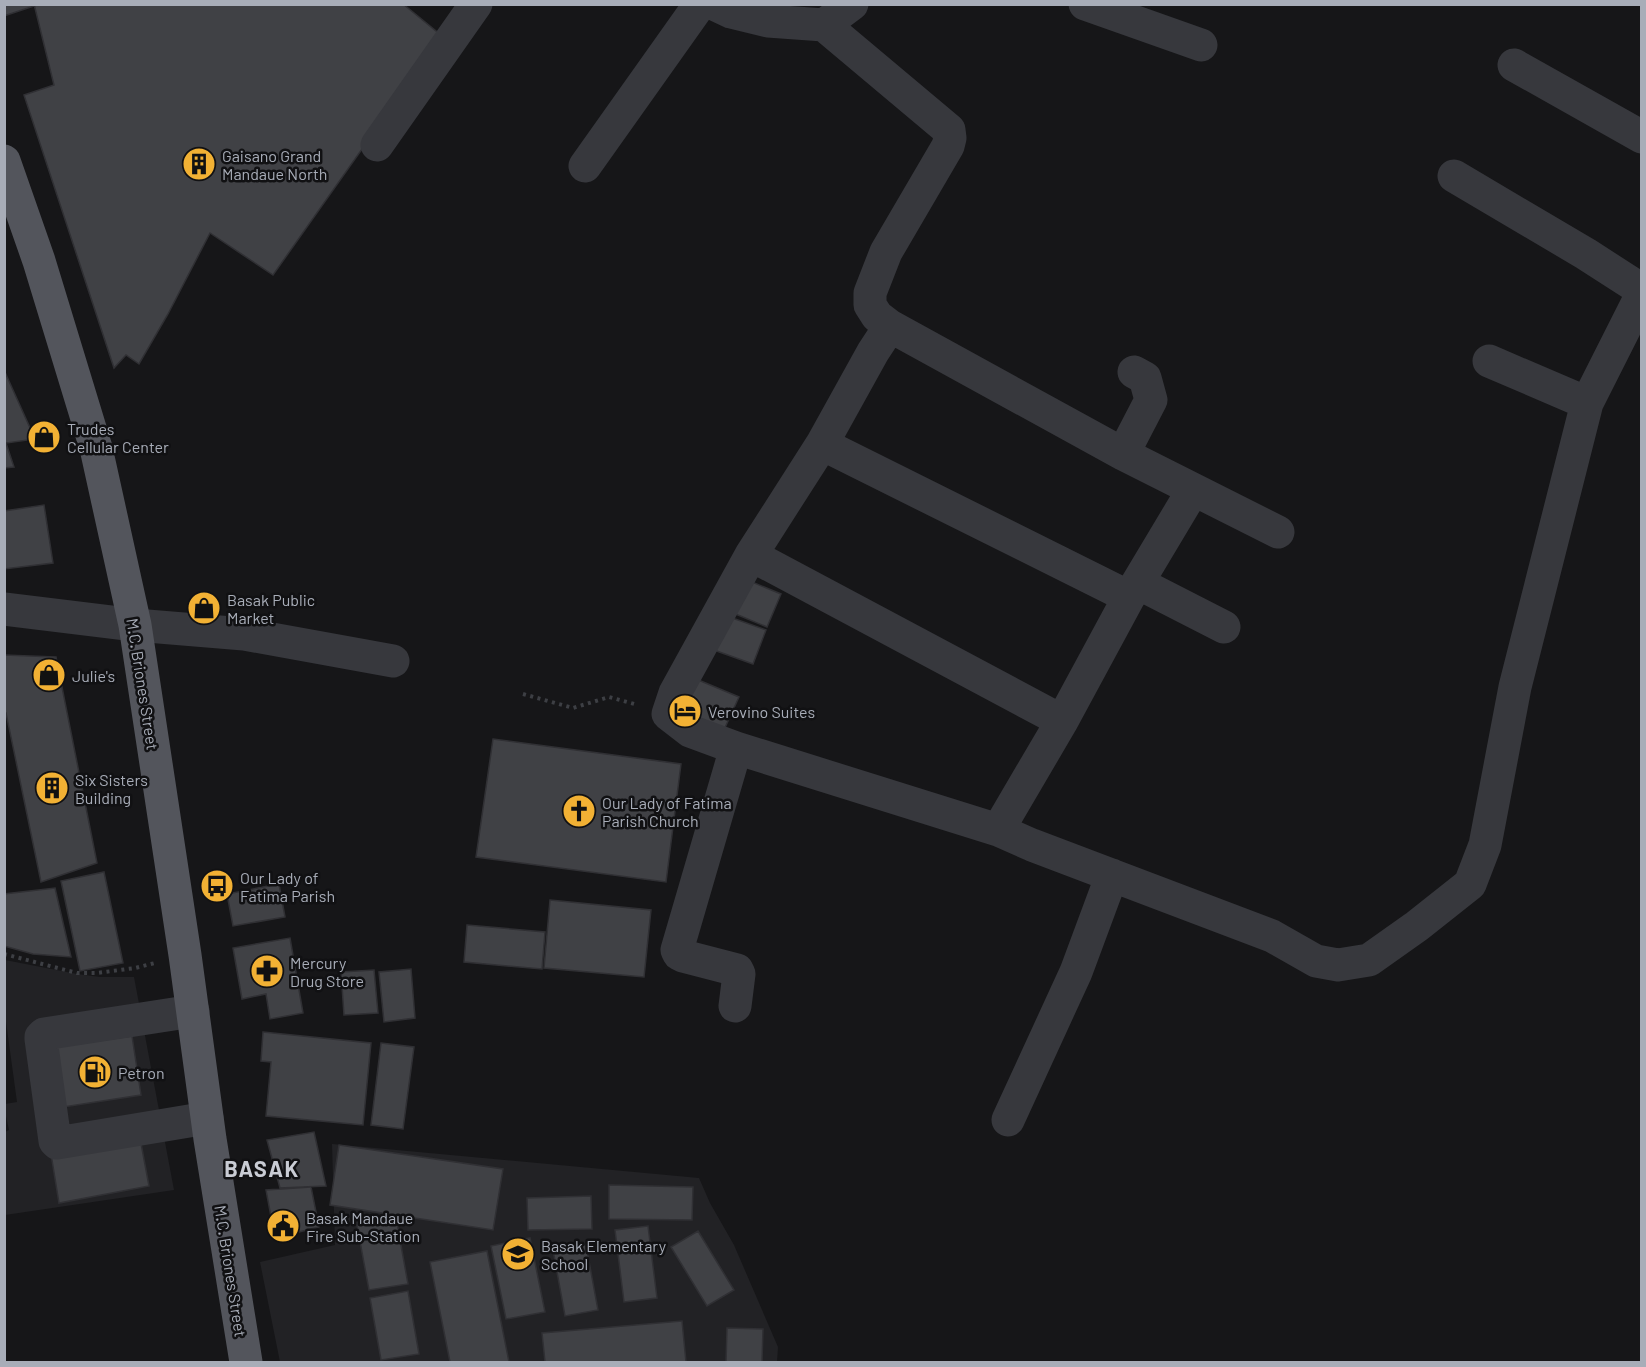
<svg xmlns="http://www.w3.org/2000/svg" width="1646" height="1367" font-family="Barlow,sans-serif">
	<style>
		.built { fill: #222225 }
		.building { fill: #404145; stroke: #303034; stroke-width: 1.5 }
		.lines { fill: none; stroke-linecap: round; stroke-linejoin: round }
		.path { stroke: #3d3f44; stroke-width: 4; stroke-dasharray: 3 4.5; stroke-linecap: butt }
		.minor { stroke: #37383d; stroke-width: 33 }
		.major { stroke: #53555c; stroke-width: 33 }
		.labels { text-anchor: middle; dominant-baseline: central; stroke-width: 5; stroke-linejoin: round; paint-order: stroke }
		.poi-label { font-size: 16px; fill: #a8adb8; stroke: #111113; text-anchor: start }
		.street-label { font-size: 16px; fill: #a8adb8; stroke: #111113 }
		.district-label { font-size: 22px; font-weight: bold; letter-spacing: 1.5px; fill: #c9ccd4; stroke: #111113 }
	</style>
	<rect width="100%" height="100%" fill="#161618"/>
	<path class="built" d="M5,960L77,974L100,977H134L174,1190L5,1215V1132L9,1130L5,1112V1104L17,1102L6,1022Z
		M332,1144L699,1178L710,1203L734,1245L778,1347L777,1362H280L260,1262L335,1245Z"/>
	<path class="building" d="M4,4H34V6L4,16Z
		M34,4H403L442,36L273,275L210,233L168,314L139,364L126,355L114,368L24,95L54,85Z
		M4,370L35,439L6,443L14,467L4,468Z
		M44,505L53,563L4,569V511Z
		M740,577L781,594L767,627L726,610Z
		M724,615L766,630L753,664L711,649Z
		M4,655L56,657L97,863L41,882L6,713L4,714Z
		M696,679L739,697L723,732L681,714Z
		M493,739L681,764L666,882L476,857Z
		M104,872L123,963L80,971L61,881Z
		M279,884L285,917L233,926L227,894Z
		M55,888L71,957L33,954L4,946V894Z
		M550,900L651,910L644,977L544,968Z
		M467,925L545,932L542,969L464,962Z
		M290,938L303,1013L270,1019L266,994L242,999L233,948Z
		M411,969L415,1018L384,1022L379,972Z
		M374,970L378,1013L344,1015L341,972Z
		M263,1032L371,1043L363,1125L266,1116L271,1062L261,1061Z
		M132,1036L141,1095L57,1108L48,1048Z
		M381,1043L414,1047L403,1129L371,1125Z
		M314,1132L326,1186L280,1188L267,1140Z
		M140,1138L149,1186L59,1203L51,1154Z
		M339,1145L503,1169L493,1230L330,1205Z
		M609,1185L693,1187L692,1220L609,1219Z
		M311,1187L319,1227L275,1238L266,1190Z
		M591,1196L592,1229L528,1230L527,1198Z
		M378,1216L397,1223L408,1284L369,1290L356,1220Z
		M648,1226L657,1298L624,1302L615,1230Z
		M698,1231L734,1290L707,1306L671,1247Z
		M530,1238L545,1312L506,1319L491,1246Z
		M586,1245L598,1310L565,1316L553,1250Z
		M487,1251L509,1362H450L430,1262Z
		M408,1291L419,1354L381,1360L370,1298Z
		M682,1321L686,1362H545L542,1333Z
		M727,1328L763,1329L762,1362H726Z"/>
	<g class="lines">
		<path class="path" d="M523,694L573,708L609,697L638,705
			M4,954L77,973H97L135,968L155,963"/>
		<path class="minor" d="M714,4L731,12L768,21L824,25L949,130L950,138L948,146L886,252L870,293V305L877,316L890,326L1123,454L1278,532
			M1085,4L1201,45
			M824,25L852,4
			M1514,65L1642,137
			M377,145L476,4
			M585,166L700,4
			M1454,176L1586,254L1642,290
			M890,326L873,352L822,444L751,555L675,693L668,714L690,731L736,748L998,830L1032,845L1272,936L1316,961L1338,965L1369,960L1417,926L1470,884L1485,845L1515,687L1587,403L1642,294
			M1489,361L1587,403
			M822,444L1129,597
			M1123,454L1151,400L1145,378L1134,372
			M751,555L1062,721
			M1138,583L1224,627
			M4,609L135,625L244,634L393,661
			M998,830L1062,721L1129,597L1193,490
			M735,1006L739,974L737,970L683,956L679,954L677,950L736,748
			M193,1011L44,1034L41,1037V1039L55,1141L57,1143L207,1118
			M1008,1120L1076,972L1112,875"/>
		<path class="major" d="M4,161L39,261L96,448L135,625L185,955L210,1139L246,1362"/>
	</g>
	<defs>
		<g id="building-disc" transform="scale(1.725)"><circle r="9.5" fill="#f2b134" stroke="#111113"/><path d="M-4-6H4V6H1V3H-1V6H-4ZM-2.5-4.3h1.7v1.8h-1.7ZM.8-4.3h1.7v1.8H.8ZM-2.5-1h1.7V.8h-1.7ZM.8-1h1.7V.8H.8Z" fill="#111"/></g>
		<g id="shop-disc" transform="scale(1.725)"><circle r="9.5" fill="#f2b134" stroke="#111113"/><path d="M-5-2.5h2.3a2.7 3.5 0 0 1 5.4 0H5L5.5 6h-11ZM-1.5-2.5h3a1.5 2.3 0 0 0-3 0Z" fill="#111"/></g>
		<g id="hotel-disc" transform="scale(1.725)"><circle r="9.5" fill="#f2b134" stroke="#111113"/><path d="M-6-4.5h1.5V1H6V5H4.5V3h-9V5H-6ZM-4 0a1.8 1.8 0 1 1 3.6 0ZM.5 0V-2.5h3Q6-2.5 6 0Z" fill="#111"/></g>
		<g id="church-disc" transform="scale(1.725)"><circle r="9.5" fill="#f2b134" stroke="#111113"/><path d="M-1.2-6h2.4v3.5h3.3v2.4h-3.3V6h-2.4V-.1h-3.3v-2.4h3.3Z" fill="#111"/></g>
		<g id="bus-disc" transform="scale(1.725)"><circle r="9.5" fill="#f2b134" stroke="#111113"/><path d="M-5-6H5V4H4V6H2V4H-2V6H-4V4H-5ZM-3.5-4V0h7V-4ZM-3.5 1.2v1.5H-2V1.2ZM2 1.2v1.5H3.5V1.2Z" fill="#111"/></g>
		<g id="pharmacy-disc" transform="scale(1.725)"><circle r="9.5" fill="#f2b134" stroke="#111113"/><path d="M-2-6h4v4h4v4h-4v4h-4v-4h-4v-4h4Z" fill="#111"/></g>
		<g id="fuel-disc" transform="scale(1.725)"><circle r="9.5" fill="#f2b134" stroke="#111113"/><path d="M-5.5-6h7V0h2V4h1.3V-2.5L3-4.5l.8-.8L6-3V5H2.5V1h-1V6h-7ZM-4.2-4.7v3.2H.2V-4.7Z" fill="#111"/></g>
		<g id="civic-disc" transform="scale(1.725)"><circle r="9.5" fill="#f2b134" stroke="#111113"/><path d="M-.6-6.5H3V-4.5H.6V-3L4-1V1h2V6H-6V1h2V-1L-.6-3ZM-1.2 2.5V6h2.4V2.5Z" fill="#111"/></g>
		<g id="school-disc" transform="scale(1.725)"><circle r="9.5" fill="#f2b134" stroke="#111113"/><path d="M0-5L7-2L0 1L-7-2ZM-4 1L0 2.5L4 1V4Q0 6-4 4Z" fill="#111"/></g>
	</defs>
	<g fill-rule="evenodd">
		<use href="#building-disc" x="199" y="164"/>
		<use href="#shop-disc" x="44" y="437"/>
		<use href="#shop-disc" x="204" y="608"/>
		<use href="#shop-disc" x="49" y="675"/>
		<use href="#hotel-disc" x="685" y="711"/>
		<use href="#building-disc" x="52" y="788"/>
		<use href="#church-disc" x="579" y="811"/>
		<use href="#bus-disc" x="217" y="886"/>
		<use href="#pharmacy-disc" x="267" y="971"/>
		<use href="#fuel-disc" x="95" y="1072"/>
		<use href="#civic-disc" x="283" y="1226"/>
		<use href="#school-disc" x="518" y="1254"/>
	</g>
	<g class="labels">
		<g class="poi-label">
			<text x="222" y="155">Gaisano Grand<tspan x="222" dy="18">Mandaue North</tspan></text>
			<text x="67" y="428">Trudes<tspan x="67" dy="18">Cellular Center</tspan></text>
			<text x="227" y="599">Basak Public<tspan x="227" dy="18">Market</tspan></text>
			<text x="72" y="675">Julie's</text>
			<text x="708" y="711">Verovino Suites</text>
			<text x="75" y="779">Six Sisters<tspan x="75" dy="18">Building</tspan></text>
			<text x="602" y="802">Our Lady of Fatima<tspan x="602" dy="18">Parish Church</tspan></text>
			<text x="240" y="877">Our Lady of<tspan x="240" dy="18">Fatima Parish</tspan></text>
			<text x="290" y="962">Mercury<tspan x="290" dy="18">Drug Store</tspan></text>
			<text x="118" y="1072">Petron</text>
			<text x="306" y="1217">Basak Mandaue<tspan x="306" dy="18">Fire Sub-Station</tspan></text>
			<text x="541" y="1245">Basak Elementary<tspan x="541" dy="18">School</tspan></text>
		</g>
		<g class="street-label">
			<text transform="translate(143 684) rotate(81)">M.C. Briones Street</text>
			<text transform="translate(231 1271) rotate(81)">M.C. Briones Street</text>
		</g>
		<g class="district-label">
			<text x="262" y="1168">BASAK</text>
		</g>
	</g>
	<rect width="1646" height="1367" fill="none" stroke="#a8adb8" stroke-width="12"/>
</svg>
